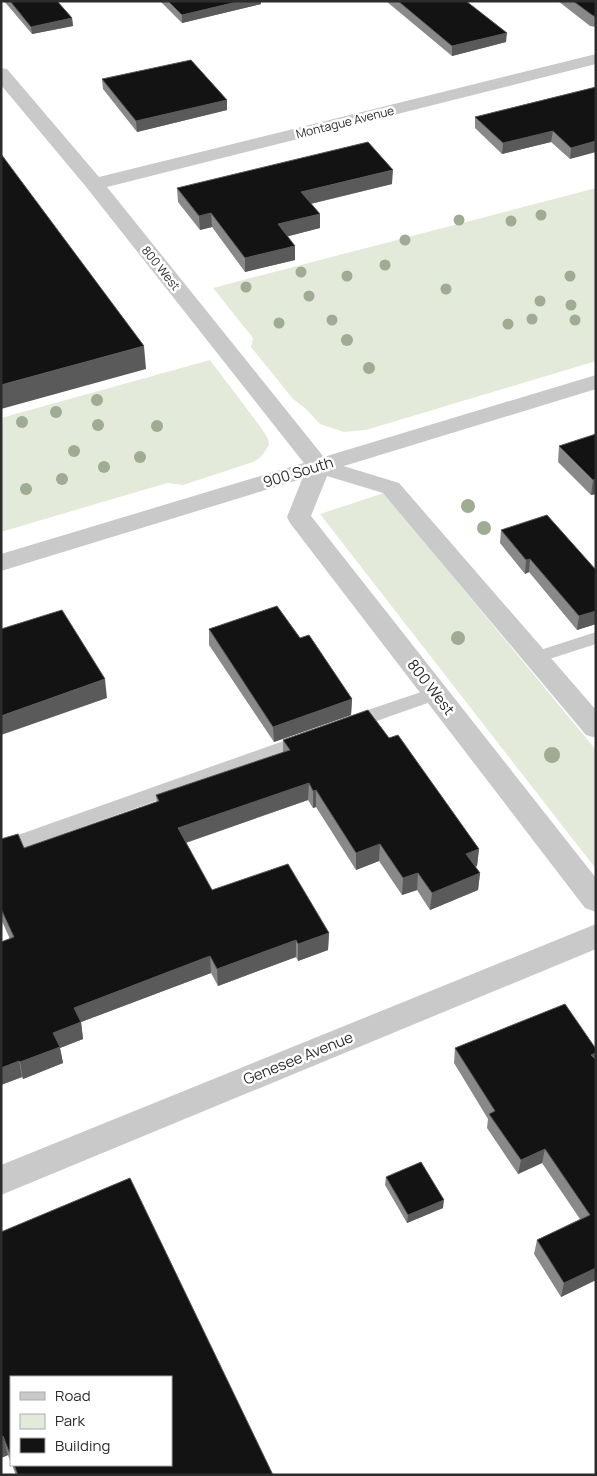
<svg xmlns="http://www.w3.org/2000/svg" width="597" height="1476" font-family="Manrope,sans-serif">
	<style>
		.green { fill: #e4eada }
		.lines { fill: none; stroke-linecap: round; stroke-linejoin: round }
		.service { fill: #c9c9c9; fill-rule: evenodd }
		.minor { fill: #c9c9c9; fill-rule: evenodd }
		.tertiary { fill: #c9c9c9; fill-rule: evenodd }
		.tree { fill: #a0ab93 }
		.wall { fill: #898989 }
		.shaded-wall { fill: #5a5a5a }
		.building { fill: #131313; stroke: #5a5a5a }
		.labels { text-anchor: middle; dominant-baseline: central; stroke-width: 5; stroke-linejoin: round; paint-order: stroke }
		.far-street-label { font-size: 12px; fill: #2c2c2c; stroke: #fff }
		.street-label { font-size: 15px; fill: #2c2c2c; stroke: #fff }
	</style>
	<rect width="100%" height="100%" fill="#fff"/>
	<path class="green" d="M596,188V361L366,430L344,432L320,424L305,408L293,399L251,347L253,338L213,288Z
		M210,360L262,429L268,439L269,445L261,457L253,462L183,485L167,483L1,532V418Z
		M384,493L596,750V869L320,514Z"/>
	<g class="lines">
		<path class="service" d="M596,632V644L537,663L531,661L528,657L531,653Z
			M436,687L442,688L445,693L442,698L348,731L341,729L339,724L341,719Z
			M306,733L313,735L315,740L313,745L1,856V841Z"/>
		<path class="minor" d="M596,54V64L107,187L327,461L399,483L596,710V738L586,735L383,493L327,476L311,516L596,878V912L585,908L290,523L287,517L307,467L87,188L1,85V68L7,69L99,177Z
			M596,924V949L1,1195V1165Z"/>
		<path class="tertiary" d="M596,375V389L1,571V554Z"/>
	</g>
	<g class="tree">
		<circle cx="541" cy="215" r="5.5"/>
		<circle cx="459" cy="220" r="5.5"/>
		<circle cx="511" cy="221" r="5.5"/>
		<circle cx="405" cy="240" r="5.5"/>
		<circle cx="385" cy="265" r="5.5"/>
		<circle cx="301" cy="272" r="5.5"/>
		<circle cx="347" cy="276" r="5.5"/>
		<circle cx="570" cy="276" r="5.5"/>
		<circle cx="246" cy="287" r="5.5"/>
		<circle cx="446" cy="289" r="5.5"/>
		<circle cx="309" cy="296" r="5.5"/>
		<circle cx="540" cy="301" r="5.5"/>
		<circle cx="571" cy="305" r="5.5"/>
		<circle cx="532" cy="319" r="5.5"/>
		<circle cx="332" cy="320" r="5.5"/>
		<circle cx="575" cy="320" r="5.5"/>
		<circle cx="279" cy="323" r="5.5"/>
		<circle cx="508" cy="324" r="5.5"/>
		<circle cx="347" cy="340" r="6"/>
		<circle cx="369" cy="368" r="6"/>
		<circle cx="97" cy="400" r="6"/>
		<circle cx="56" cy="412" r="6"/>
		<circle cx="22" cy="422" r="6"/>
		<circle cx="98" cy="425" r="6"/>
		<circle cx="157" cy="426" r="6"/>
		<circle cx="74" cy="451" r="6"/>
		<circle cx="140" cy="457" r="6"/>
		<circle cx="104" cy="467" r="6"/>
		<circle cx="62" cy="479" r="6"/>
		<circle cx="26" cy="489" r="6"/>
		<circle cx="468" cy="506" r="7"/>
		<circle cx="484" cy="528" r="7"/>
		<circle cx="458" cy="638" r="7"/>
		<circle cx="552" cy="755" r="8"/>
	</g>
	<path class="wall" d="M4,1H57L72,18L73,26L32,34Z
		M160,1H261V4L182,23Z
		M386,1H466L506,42L452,56Z
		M558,1H596V27L590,26Z
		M102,79L227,100V110L137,132L103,89Z
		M596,87L570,159L551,142L502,154L475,128V117Z
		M392,184L311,204L320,214V228L287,236L295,246V260L245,272L212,227L200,230L178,202L177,188Z
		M596,434V494L591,495L558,462L559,446Z
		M501,530L596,570V624L577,630L529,572L525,574L500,543Z
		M209,629L300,638L352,699L351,715L274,742L209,645Z
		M389,738L479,849L477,866L475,867L480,873L478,890L430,910L417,890L402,895L379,861L356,870L316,807L313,808L308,800L186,843L212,890L329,933L328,950L298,961L296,957L218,986L211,973L81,1022L83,1039L60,1048L63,1063L23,1079L22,1077L1,1085V942L10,939L1,919V839L24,848L157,802L156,795L283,753V740Z
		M455,1048L596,1049V1280L561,1297L534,1254L537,1240L580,1219L542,1163L518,1174L487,1128L488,1119L454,1063Z
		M386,1177L443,1208L407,1223L385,1185Z
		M1,1232L273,1475H16L12,1465H171L11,1377V1464L8,1455L1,1458Z"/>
	<path class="shaded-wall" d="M241,1H261V4L182,23V15Z
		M72,18L73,26L32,34L31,27Z
		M507,33L506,42L452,56V46Z
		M227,100V110L137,132L136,121Z
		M553,131L551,142L502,154L503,143Z
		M596,141V152L570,159L571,148Z
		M393,170L392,184L301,206V192Z
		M211,213L212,227L200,230L199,216Z
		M320,214V228L278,239V224Z
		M295,246V260L245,272V258Z
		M144,346L146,369L1,409V385Z
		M596,479V494L591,495L593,480Z
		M530,559L529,572L525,574L526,560Z
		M596,611V624L577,630L579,616Z
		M105,679L107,698L1,735V716Z
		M352,699L351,715L274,742L273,727Z
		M309,783L308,800L179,845L178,828Z
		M316,790V807L313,808V791Z
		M380,844L379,861L356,870V853Z
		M479,849L477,866L464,871L466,854Z
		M418,873L417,890L402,895L403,878Z
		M480,873L478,890L430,910L432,893Z
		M329,933L328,950L298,961V944Z
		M296,940V957L218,986L217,969Z
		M210,956L211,973L81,1022L83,1039L60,1048L63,1063L23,1079L20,1062L53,1033L74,1008Z
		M596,1053V1064L591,1055Z
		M19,1061L22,1077L1,1085V1068Z
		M545,1149L542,1163L518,1174L521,1160Z
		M444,1200L443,1208L407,1223L408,1215Z
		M596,1268V1280L561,1297L564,1283Z
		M3,1436L8,1455L1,1458V1437Z"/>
	<path class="building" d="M10,1H57L72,18L31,27Z
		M168,1H241L182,15Z
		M398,1H466L507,33L452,46Z
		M573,1H596V17L592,15Z
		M191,60L227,100L136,121L102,79Z
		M596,87V141L571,148L553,131L503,143L475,117Z
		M368,142L393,170L301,192L320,214L278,224L295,246L245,258L211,213L199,216L177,188Z
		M1,154L144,346L1,385Z
		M596,434V479L593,480L559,446Z
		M547,515L596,570V611L579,616L530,559L526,560L501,530Z
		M277,606L300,638L309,635L352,699L273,727L209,629Z
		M62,610L105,679L1,716V629Z
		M368,710L389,738L398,735L479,849L466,854L480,873L432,893L418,873L403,878L380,844L356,853L316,790L313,791L309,783L178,828L212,890L288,864L329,933L298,944L296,940L217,969L210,956L74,1008L81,1022L53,1033L60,1047L20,1062L19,1061L1,1068V942L14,937L1,909V839L18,834L24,848L159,801L156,795L290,750L283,740Z
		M565,1004L596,1049V1053L591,1055L596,1060V1268L564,1283L537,1240L590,1215L545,1149L521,1160L489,1114L495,1111L455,1048Z
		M421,1162L444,1200L408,1215L386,1177Z
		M130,1178L273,1475H18L14,1465H171V1377H11V1457L3,1436L1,1437V1232Z"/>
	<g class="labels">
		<g class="far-street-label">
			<text transform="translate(345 122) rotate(-14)">Montague Avenue</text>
			<text transform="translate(161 268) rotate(51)">800 West</text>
		</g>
		<g class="street-label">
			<text transform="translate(298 472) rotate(-17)">900 South</text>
			<text transform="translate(431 687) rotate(52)">800 West</text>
			<text transform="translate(298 1058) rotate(-22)">Genesee Avenue</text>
		</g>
	</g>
	<rect width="597" height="1476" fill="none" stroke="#2c2c2c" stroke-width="5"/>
	<rect x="10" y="1376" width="162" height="90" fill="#ffffff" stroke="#ababab"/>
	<rect x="20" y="1392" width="25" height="8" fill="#c9c9c9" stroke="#ababab"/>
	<text x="55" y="1401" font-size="15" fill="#2c2c2c">Road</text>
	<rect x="20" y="1414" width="25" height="15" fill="#e4eada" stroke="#ababab"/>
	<text x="55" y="1426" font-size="15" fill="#2c2c2c">Park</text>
	<rect x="20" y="1438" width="25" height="15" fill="#131313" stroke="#ababab"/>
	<text x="55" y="1451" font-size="15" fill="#2c2c2c">Building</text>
</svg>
